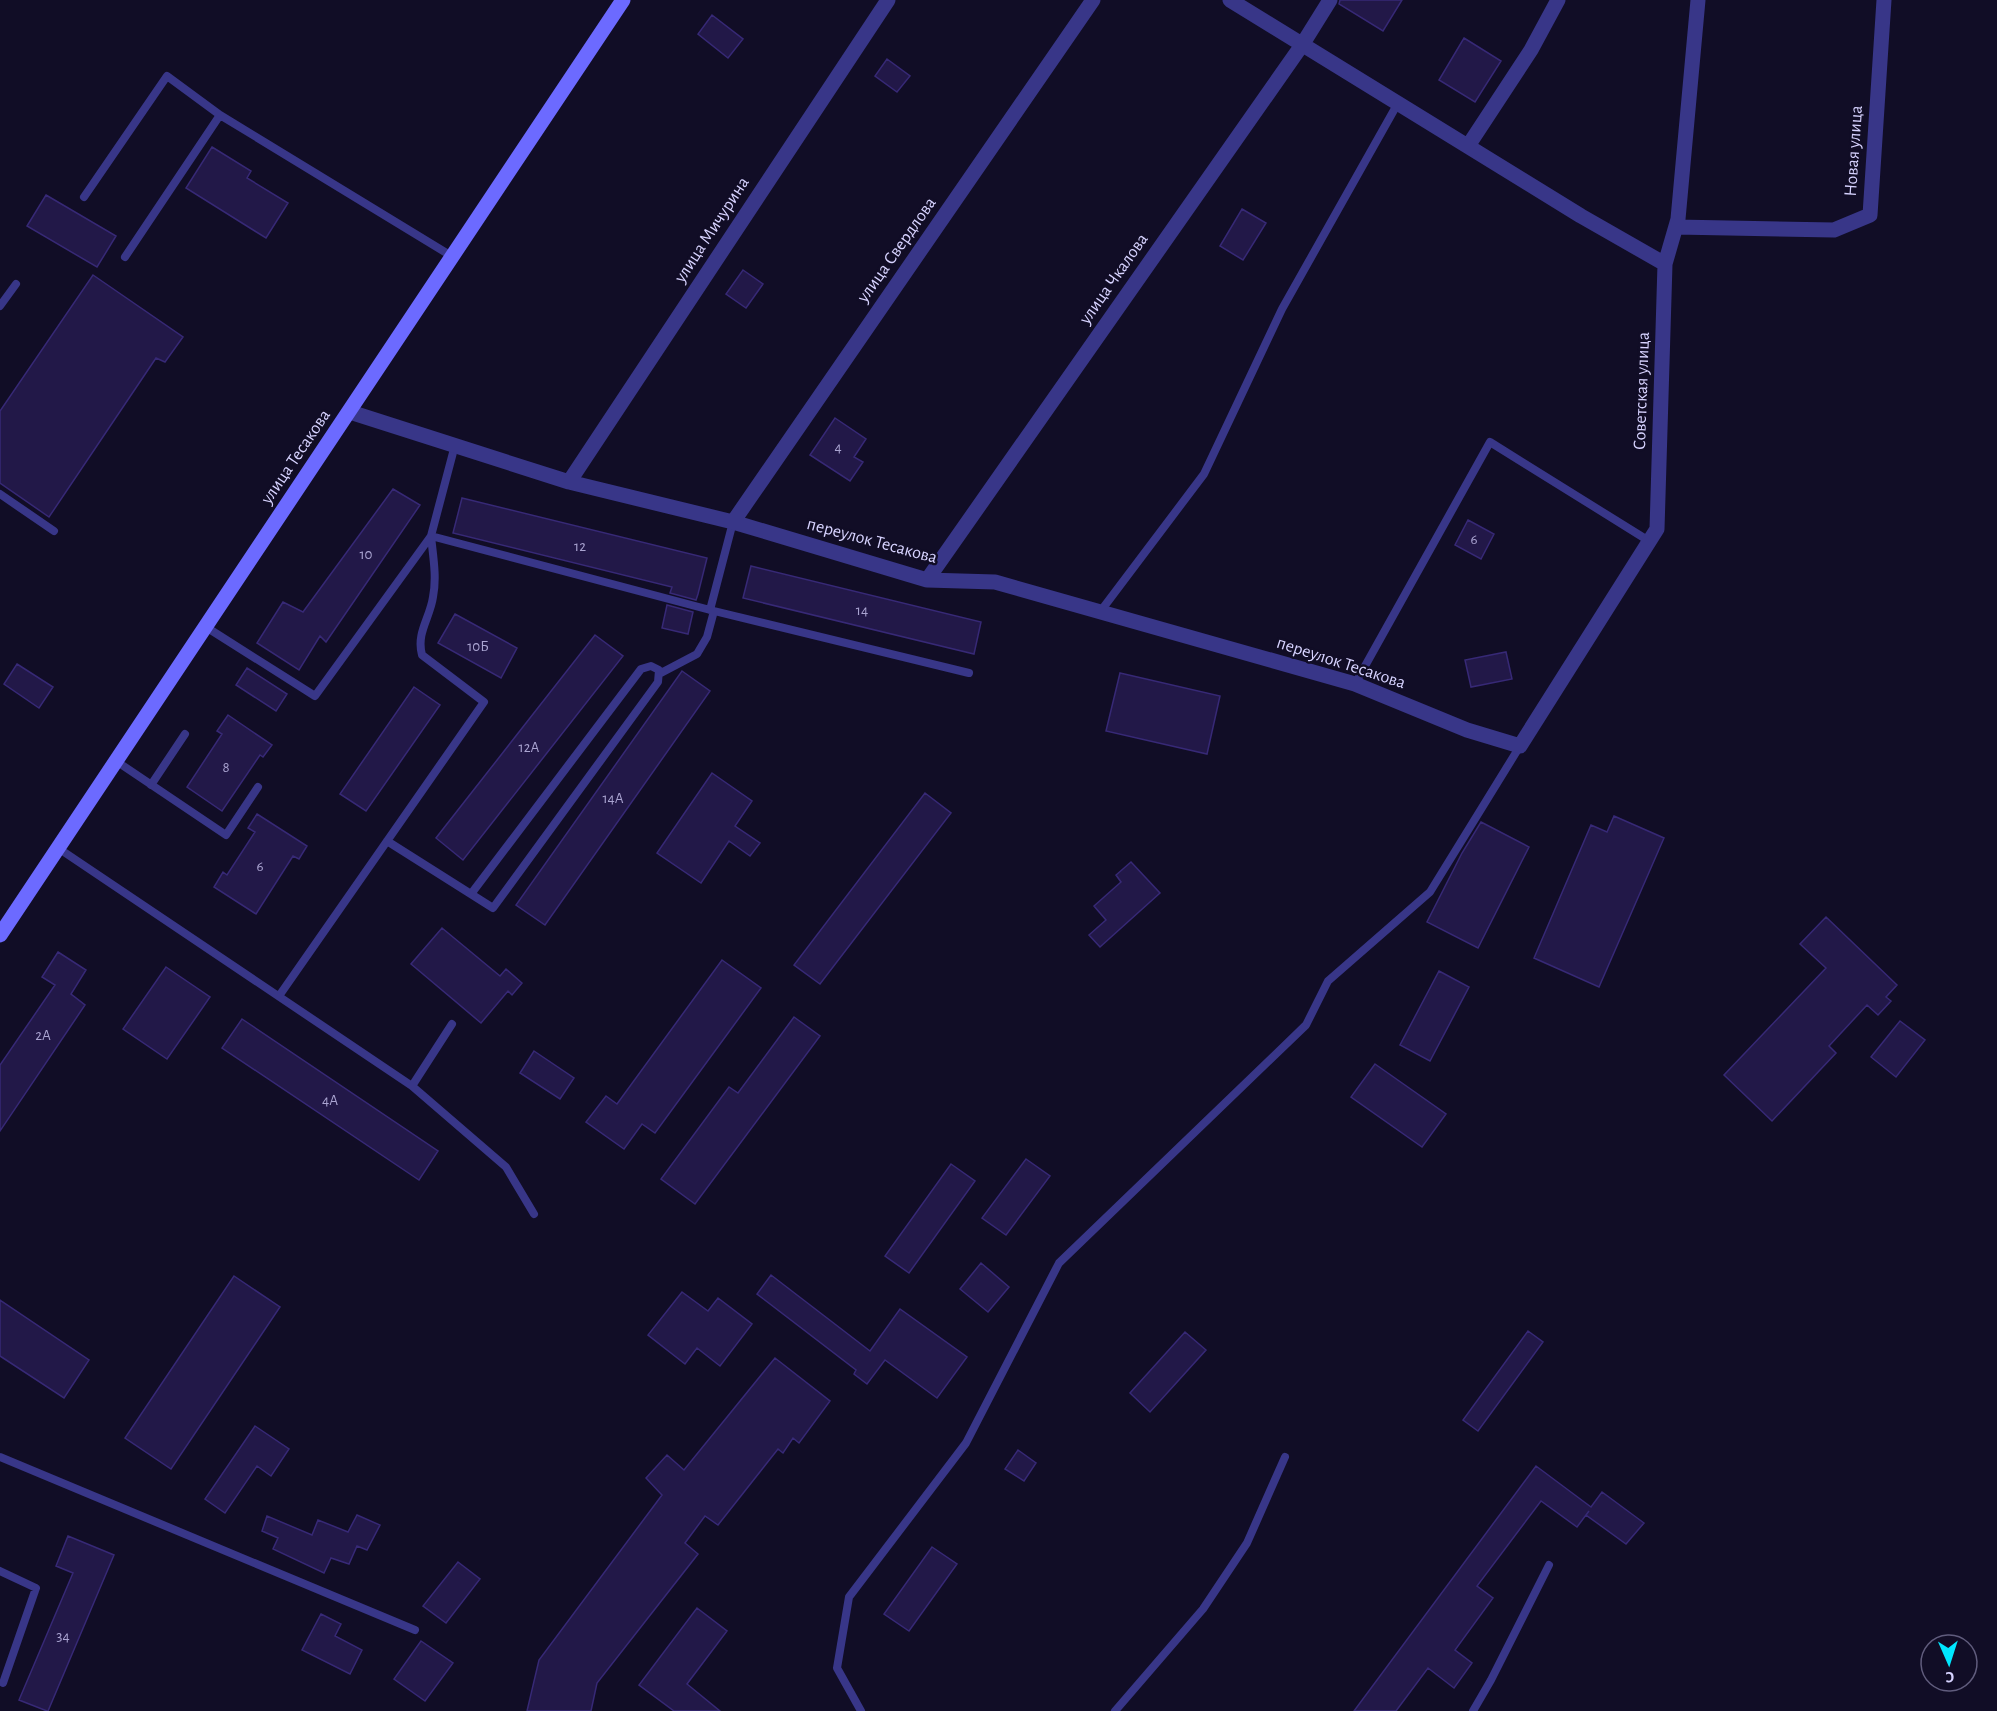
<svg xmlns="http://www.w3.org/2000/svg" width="1997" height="1711" font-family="'Alegreya Sans',sans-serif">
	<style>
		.building { fill: #221848; stroke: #372976; stroke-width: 1.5 }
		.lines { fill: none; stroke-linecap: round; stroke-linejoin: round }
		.lane { stroke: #383688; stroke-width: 8 }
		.street { stroke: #383688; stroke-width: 15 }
		.secondary { stroke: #6c6aff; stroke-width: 15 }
		.labels { text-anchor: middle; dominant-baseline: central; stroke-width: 5; stroke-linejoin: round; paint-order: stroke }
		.number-label { font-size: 15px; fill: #aaa4d1 }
		.street-label { font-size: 18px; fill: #d7d3ff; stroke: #110d26 }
	</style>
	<rect width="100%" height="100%" fill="#110d26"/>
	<path class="building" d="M1340,0H1402L1383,31L1339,4Z
		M712,15L743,39L728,58L698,34Z
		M1464,38L1501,61L1475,102L1439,80Z
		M887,59L910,76L897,92L875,76Z
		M212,147L251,171L247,178L288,203L266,238L186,188Z
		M46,195L116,236L97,267L27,226Z
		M1242,209L1266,223L1243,260L1220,246Z
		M743,270L763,284L746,308L726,294Z
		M93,275L183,337L165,362L156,358L49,517L0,483V411Z
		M835,418L866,439L854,457L863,462L850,481L810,455Z
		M393,489L420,505L326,642L320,636L299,670L257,643L283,602L303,612Z
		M462,498L707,558L698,594L696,600L670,593L672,587L453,533Z
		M1468,520L1494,534L1481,559L1455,545Z
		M751,566L981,622L974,654L743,598Z
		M667,605L693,612L688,634L662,628Z
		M455,614L517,648L501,678L438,643Z
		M595,635L623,656L463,860L436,838Z
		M1506,652L1512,679L1471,687L1465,660Z
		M17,664L53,687L39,708L4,684Z
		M247,668L287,694L276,711L236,685Z
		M682,671L710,691L545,925L516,905Z
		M1120,673L1220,696L1207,754L1106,731Z
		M414,687L440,705L366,811L340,794Z
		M228,715L272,745L263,757L260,755L222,811L187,787L222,734L217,731Z
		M712,773L752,801L735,826L760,843L750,856L729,841L701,883L657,853Z
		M925,793L951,813L820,984L794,965Z
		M257,814L307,846L299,859L293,856L256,914L214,887L223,872L227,875L255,832L248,828Z
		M1614,816L1664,838L1599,987L1534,958L1591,825L1607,832Z
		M1481,822L1529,847L1478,948L1427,922L1462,853Z
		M1131,862L1160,893L1100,947L1089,935L1106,920L1094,906L1121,882L1116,875Z
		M1826,917L1897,985L1886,997L1891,1001L1878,1015L1867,1005L1829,1046L1836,1053L1772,1121L1724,1075L1826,968L1800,944Z
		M442,928L500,976L506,969L522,983L512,995L508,991L481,1023L411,964Z
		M58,952L86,970L71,994L85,1005L0,1131V1065L55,985L42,977Z
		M722,960L761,988L655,1133L642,1124L624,1149L586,1122L606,1096L617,1104Z
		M166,967L210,997L167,1059L123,1029Z
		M1439,971L1469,987L1430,1061L1400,1045Z
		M794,1017L820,1036L695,1204L661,1179L729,1087L738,1093Z
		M242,1019L438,1151L419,1180L222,1048Z
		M1900,1021L1925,1040L1896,1077L1871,1057Z
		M534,1051L574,1078L560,1099L520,1073Z
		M1375,1064L1446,1114L1422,1147L1351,1097Z
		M1026,1159L1050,1176L1006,1235L982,1218Z
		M951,1164L975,1181L909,1273L885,1256Z
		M981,1263L1009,1287L988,1312L960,1289Z
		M771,1275L870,1351L900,1309L967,1357L937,1398L885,1360L867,1384L854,1374L856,1370L757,1294Z
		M234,1276L280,1307L171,1469L125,1438Z
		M682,1292L708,1311L718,1298L752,1324L720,1366L697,1348L685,1364L648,1335Z
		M0,1300L89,1360L64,1398L0,1356Z
		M1528,1331L1543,1342L1478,1431L1463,1420Z
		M1185,1332L1206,1350L1150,1412L1130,1393Z
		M775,1358L830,1401L799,1443L793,1438L783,1453L778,1449L718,1525L705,1516L685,1543L698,1554L597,1683L591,1711H527L539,1660L662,1495L646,1478L667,1455L684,1470Z
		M255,1426L289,1449L271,1476L257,1466L225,1513L205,1499Z
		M1018,1450L1036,1463L1024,1481L1005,1469Z
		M1536,1466L1591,1507L1602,1492L1644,1523L1626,1544L1586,1515L1589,1511L1577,1527L1541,1501L1477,1586L1493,1598L1455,1650L1472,1663L1454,1688L1428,1668L1396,1711H1354Z
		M357,1515L380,1525L367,1550L357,1546L349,1564L331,1558L324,1573L273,1549L278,1538L262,1531L267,1516L312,1535L318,1520L348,1532Z
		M68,1536L114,1555L48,1711H47L19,1700L73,1573L56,1566Z
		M932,1547L957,1564L909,1631L884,1614Z
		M458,1562L480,1579L446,1623L423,1606Z
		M697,1608L727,1631L687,1684L720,1711H674L639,1685Z
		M321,1614L341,1624L335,1636L362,1650L350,1674L302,1650Z
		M421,1641L453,1663L425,1701L394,1679Z"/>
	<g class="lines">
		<path class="lane" d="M84,197L167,76L220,115
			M125,257L220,115L453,257
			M0,306L16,284
			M455,445L431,536L714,611L969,673
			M0,494L54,531
			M710,610L733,522
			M1100,612L1204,474L1282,309L1398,103
			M206,627L315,696L431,536
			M659,674L697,654L707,637L714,611
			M1355,684L1490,442L1649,541
			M116,761L226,835L258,787
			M151,785L185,734
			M387,841L493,908L658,682L659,670L651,666L641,669L471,894
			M58,848L412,1086L506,1167L534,1214
			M279,996L484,702L422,655C416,633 430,618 433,597C437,577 433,556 431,536
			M412,1086L452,1024
			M0,1457L415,1630
			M0,1571L36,1588L3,1683
			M861,1711L837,1668L849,1597L966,1443L1059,1263L1306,1025L1328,981L1430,892L1520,746
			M1115,1711L1203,1609L1247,1543L1285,1457
			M1473,1711L1491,1680L1549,1565"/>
		<path class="street" d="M1230,0L1581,216L1665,264
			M1468,146L1531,50L1558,0
			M1676,227L1834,230L1870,215L1884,0
			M350,412L569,482L733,522L927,580L995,582L1355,684L1467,730L1520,746L1657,529L1665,264L1678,219L1698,0
			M569,482L888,0
			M733,522L1093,0
			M927,580L1302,45L1330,0"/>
		<path class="secondary" d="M0,935L623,0"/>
	</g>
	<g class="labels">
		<g class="number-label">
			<text x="838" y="447">4</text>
			<text x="1474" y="539">6</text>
			<text x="580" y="546">12</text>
			<text x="366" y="554">10</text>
			<text x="862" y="610">14</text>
			<text x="478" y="646">10Б</text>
			<text x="529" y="747">12А</text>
			<text x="226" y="767">8</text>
			<text x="613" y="798">14А</text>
			<text x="260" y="866">6</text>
			<text x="43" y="1035">2А</text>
			<text x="330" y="1100">4А</text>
			<text x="63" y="1636">34</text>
		</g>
		<g class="street-label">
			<text transform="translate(1854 151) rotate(-86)">Новая улица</text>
			<text transform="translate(712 230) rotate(-57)">улица Мичурина</text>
			<text transform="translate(897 250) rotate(-55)">улица Свердлова</text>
			<text transform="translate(1114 279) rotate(-55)">улица Чкалова</text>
			<text transform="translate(1642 391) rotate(-88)">Советская улица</text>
			<text transform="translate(296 457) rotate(-56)">улица Тесакова</text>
			<text transform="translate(872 541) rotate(15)">переулок Тесакова</text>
			<text transform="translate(1341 663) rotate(18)">переулок Тесакова</text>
		</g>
	</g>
	<g transform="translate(1949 1663) rotate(177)"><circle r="28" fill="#110d26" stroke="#605c7d" stroke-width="1.5"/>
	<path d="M0-4.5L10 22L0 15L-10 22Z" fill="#00e7fe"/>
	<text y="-9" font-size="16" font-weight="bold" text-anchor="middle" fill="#d7d3ff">С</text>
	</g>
</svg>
